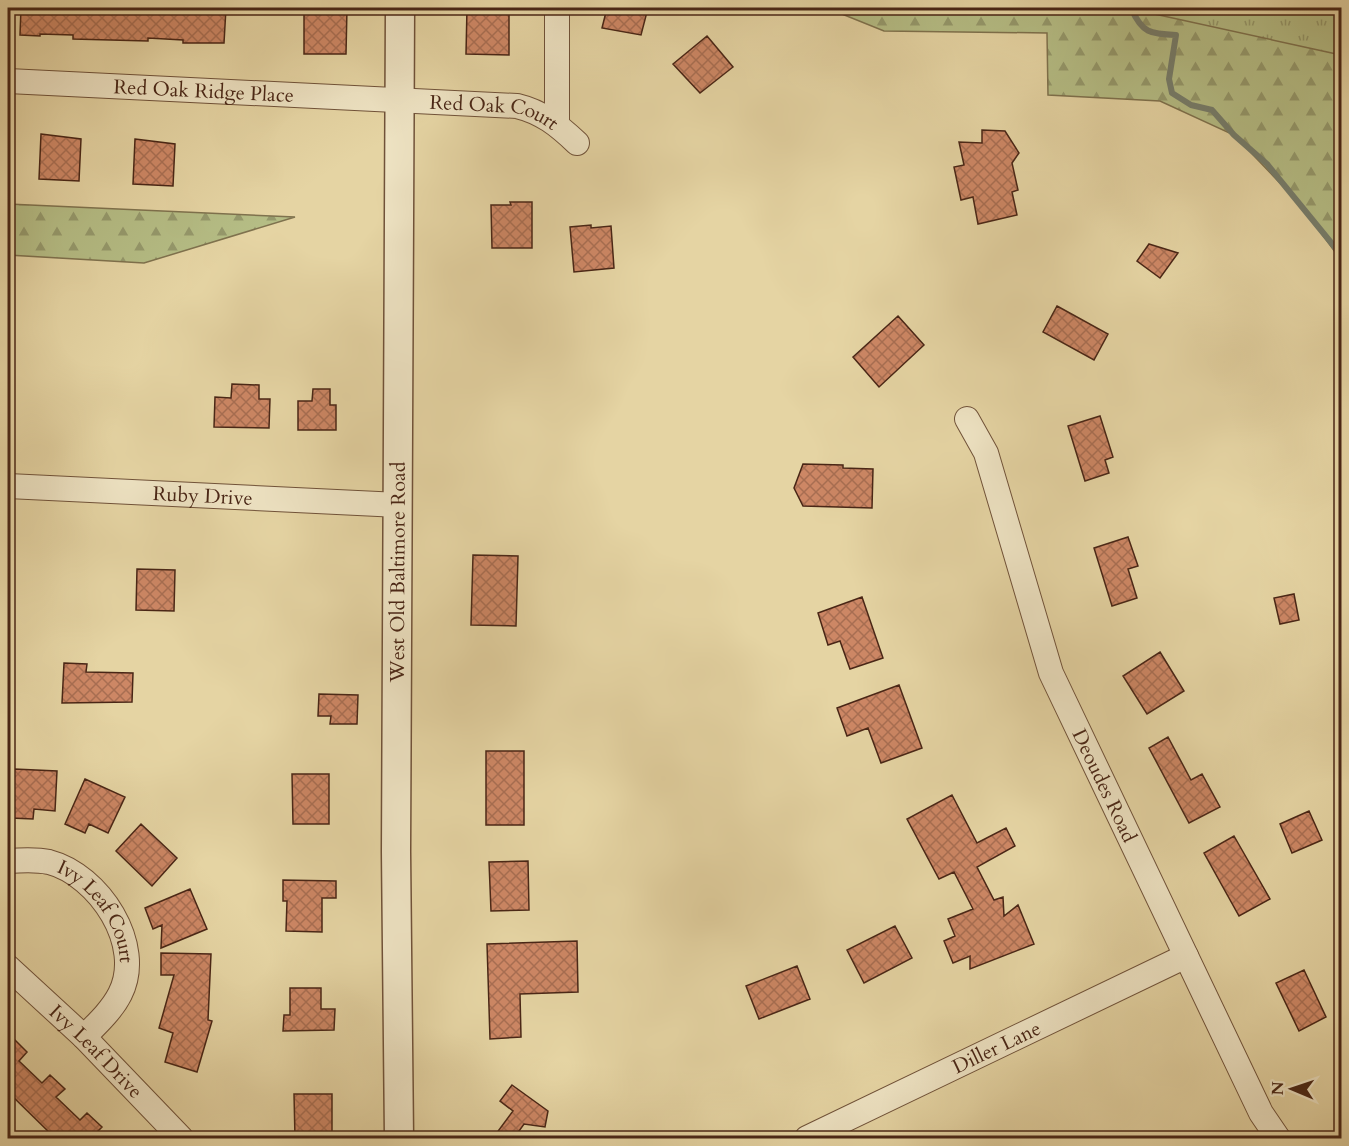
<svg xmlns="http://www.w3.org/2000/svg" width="1349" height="1146" font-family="Cardo,serif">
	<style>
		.forest { fill: url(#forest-firs); stroke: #7f724e; stroke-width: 1.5 }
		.park { fill: url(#park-tufts); stroke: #7f724e; stroke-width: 1.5 }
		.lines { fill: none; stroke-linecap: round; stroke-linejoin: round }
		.stream { stroke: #777e6c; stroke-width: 6 }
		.building { fill: url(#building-cross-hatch); stroke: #492616; stroke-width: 1.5 }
		.minor-casing { stroke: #705239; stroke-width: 26 }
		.tertiary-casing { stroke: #705239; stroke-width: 31 }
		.minor { stroke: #eee3c3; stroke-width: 24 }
		.tertiary { stroke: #eee3c3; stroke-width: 28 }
		.labels { text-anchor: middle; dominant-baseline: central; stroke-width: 6; stroke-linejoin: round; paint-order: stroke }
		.street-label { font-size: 20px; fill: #492616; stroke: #eee3c3 }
	</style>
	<defs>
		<pattern id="forest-firs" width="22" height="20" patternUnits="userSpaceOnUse" patternTransform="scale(1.5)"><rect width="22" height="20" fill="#b5bd85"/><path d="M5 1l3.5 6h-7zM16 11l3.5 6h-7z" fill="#95996c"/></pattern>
		<pattern id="park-tufts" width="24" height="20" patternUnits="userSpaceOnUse" patternTransform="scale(1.5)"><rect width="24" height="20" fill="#b5bd85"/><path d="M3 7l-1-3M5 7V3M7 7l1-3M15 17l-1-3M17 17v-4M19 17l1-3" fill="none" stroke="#95996c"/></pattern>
		<pattern id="building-cross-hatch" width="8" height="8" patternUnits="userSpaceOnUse" patternTransform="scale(1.5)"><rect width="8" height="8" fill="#cd8765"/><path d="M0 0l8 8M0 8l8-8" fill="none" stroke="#a86e52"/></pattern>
	</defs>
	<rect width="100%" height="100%" fill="#e5d4a3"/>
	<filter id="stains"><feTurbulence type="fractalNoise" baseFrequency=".00333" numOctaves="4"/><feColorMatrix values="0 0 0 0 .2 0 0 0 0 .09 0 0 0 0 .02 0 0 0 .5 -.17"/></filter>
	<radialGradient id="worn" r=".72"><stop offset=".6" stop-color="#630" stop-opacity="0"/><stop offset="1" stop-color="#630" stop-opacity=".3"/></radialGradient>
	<path class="forest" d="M827,8H1341V260L1299,203L1234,135L1160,101L1048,95L1047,33L884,31Z
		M8,204L295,217L144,263L8,255Z"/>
	<path class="park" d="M1127,8H1341V55Z"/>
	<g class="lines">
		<path class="stream" d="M1131,8C1142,33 1150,34 1176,35L1169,79L1172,93L1191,105L1212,110L1234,135L1267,164L1342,256"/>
	</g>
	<path class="building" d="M21,8H226L224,43H183V40L148,38V41L73,39V35L40,34V36L20,35Z
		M304,8H347L346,54H304Z
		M467,8H509V55L466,54Z
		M607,8H648L641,35L602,28Z
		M707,36L733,67L700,93L673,64Z
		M982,130L1005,131L1019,153L1012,163L1018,190L1012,192L1017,215L978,224L973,197L961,200L954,167L964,165L959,142L982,143Z
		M41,134L81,139L79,181L39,179Z
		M135,139L175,144L173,186L133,184Z
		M510,202H532V248H492L491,205H511Z
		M591,225V228L611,226L614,268L574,272L570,227Z
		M1149,244L1178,253L1160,278L1137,261Z
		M1057,306L1108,334L1094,360L1043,332Z
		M898,316L924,345L879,387L853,357Z
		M232,384L259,385V399H270L269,428L214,427L215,397L231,398Z
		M313,389H330V405H336V430H298V401H312Z
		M1100,416L1113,457L1105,460L1109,473L1085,481L1068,426Z
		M803,464L843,465V468L873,469L872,508L803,506L794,488Z
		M1128,537L1138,566L1128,569L1137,598L1112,606L1094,548Z
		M473,555L518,556L516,626L471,625Z
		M137,569L175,570L174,611L136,610Z
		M1294,594L1299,620L1280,624L1274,598Z
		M862,597L883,658L850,669L840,641L828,645L818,613Z
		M1160,652L1184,691L1147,714L1123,676Z
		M64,663L87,664L86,672L133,673L132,702L62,703Z
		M899,685L922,748L881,763L868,728L847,736L837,708Z
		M319,694L358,695L357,724H330L331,716H318Z
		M1168,737L1191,780L1202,774L1220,807L1189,823L1149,748Z
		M486,751H524V825H486Z
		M14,769L57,771L55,811L34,809L33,819L11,818Z
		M292,774H329V824H293Z
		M85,779L125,797L108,833L89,824L85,833L65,824Z
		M952,795L977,843L1006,828L1015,846L977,867L994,900L1003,897L1004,916L1018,905L1034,944L970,969V956L953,963L944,941L955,936L948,919L973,909L954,872L939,879L907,819Z
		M1309,811L1322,840L1292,853L1280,824Z
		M141,824L177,858L152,886L116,851Z
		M1234,836L1270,899L1239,916L1204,853Z
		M528,861L529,910L491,911L489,862Z
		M283,880L336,881V898H322V932L286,931L287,901H283Z
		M190,889L207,929L161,948L162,925L153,929L145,908Z
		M895,926L912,958L864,983L847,950Z
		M577,941L578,992L520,994L521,1037L490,1039L487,944Z
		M161,953L211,954L208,1020L212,1021L197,1072L165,1062L173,1033L159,1028L174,975H161Z
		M797,966L810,999L759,1019L746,986Z
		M1304,970L1326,1017L1299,1031L1276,983Z
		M290,988H321V1009H335L334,1030L283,1031L284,1015H290Z
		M8,1033L27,1052L19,1061L42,1083L50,1075L65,1089L56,1097L80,1120L87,1113L102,1127L91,1138H55L8,1092Z
		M512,1085L548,1111L545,1127L524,1124L514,1138H493L513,1111L500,1101Z
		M294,1094H332V1138H295Z"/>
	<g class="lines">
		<g class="minor-casing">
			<g id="minor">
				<path id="s1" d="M8,81L517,106C542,112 558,125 577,143"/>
				<path d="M557,124V8"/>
				<path id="s2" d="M967,419L986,453L1051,673L1261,1113L1278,1138"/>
				<path id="s3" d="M8,486L399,505"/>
				<path id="s4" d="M8,861C21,860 36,859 49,862C99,875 145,945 120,994C112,1010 97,1024 84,1037"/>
				<path id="s5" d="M8,967L84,1037L181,1138"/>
				<path id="s6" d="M807,1138L1186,956"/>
			</g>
		</g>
		<g class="tertiary-casing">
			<g id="tertiary">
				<path id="s7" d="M399,1138L396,852L400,8"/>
			</g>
		</g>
		<use href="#minor" class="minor"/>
		<use href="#tertiary" class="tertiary"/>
	</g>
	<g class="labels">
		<g class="street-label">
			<text stroke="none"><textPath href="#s1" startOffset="196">Red Oak Ridge Place</textPath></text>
			<text stroke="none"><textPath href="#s1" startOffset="488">Red Oak Court</textPath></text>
			<text stroke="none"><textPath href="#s3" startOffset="195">Ruby Drive</textPath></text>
			<text stroke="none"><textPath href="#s7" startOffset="566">West Old Baltimore Road</textPath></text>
			<text stroke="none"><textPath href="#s2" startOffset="393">Deoudes Road</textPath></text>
			<text stroke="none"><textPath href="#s4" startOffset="114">Ivy Leaf Court</textPath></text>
			<text stroke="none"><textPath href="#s6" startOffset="210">Diller Lane</textPath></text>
			<text stroke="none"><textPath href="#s5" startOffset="122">Ivy Leaf Drive</textPath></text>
		</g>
	</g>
	<rect width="1349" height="1146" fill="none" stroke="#e5d4a3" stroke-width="30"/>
	<rect x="9" y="9" width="1331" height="1128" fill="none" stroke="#492616" stroke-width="3"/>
	<rect x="15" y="15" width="1319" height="1116" fill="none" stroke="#492616" stroke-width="1.5"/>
	<g transform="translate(1292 1089) rotate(272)" stroke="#eee3c3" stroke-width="4.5" paint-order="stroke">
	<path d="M0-4.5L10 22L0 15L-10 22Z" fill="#492616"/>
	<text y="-9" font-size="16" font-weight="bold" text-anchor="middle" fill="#492616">N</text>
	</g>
	<rect width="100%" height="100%" filter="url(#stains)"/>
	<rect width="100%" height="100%" fill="url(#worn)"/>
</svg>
